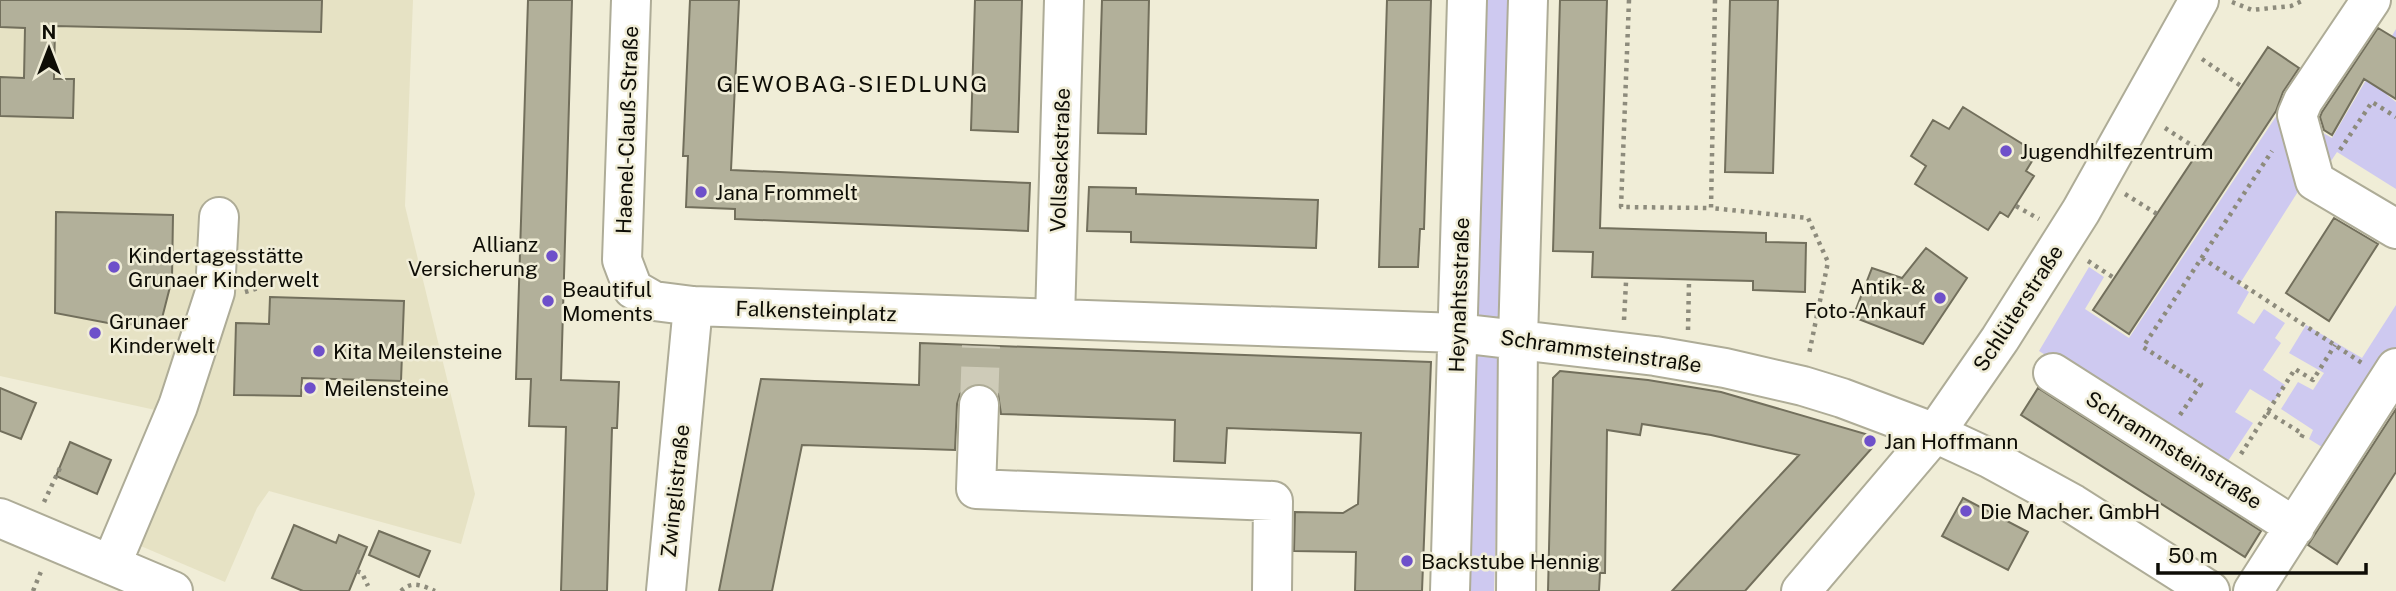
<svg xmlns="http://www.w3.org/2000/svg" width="2396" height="591" font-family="'Public Sans',sans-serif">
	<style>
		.built { fill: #e6e2c4 }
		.green { fill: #cec9f0 }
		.building { fill: #b2b09a; stroke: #726f5c; stroke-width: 2 }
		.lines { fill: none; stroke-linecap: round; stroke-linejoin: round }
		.minor-tunnel { stroke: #cecbb8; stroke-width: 38; stroke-dasharray: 38 19; stroke-linecap: butt }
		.minor-casing { stroke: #aeac97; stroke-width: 42 }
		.path { stroke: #8d8b7c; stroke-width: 4.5; stroke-dasharray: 3.5 5; stroke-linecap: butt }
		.minor { stroke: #fff; stroke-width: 38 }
		.poi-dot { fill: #6e50ca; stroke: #f0edd7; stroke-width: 2.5 }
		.labels { text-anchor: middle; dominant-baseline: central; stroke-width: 5; stroke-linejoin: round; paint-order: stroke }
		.street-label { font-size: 21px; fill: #0e0d06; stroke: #f0edd7 }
		.poi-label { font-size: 21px; fill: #0e0d06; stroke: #f0edd7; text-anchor: start }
		.neighbourhood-label { font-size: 23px; letter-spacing: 2px; fill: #0e0d06; stroke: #f0edd7 }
	</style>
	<rect width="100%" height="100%" fill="#f0edd7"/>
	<path class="built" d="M0,0H413L405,206L475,494L461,544L269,491L257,508L225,582L122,538L160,411L0,376Z"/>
	<path class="green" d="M1485,0H1511L1494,591H1468Z
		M2396,29V79L2387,95L2396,102V189L2337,152L2327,167L2309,125L2332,138Z
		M2277,115L2285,121L2304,182L2239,285L2249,292L2237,313L2254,324L2264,309L2285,323L2275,338L2281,343L2263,370L2285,385L2273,403L2250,389L2235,412L2253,423L2224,467L2039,351L2089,267L2104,277L2085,309L2129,338Z
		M2396,305V350L2330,452L2309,439L2313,430L2281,409L2298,382L2313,390L2324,373L2289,353L2306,325L2362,358Z"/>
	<path class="building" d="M0,0H322L321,32L55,26L54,79H74L73,118L0,116V77L24,78L25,28L0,27Z
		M528,0H572L561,380L619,382L617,428H612L607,591H561L566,427L529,426L531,379H516Z
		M690,0H739L731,170L1030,183L1028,231L735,219V209L686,207L688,156H683Z
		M975,0H1022L1018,132L971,130Z
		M1102,0H1149L1146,134L1098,133Z
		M1387,0H1431L1424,229H1420L1418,267H1379Z
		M1560,0H1607L1600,228L1766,233V242L1806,243L1805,292L1753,290V281L1592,277L1593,252L1553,251Z
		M1730,0H1778L1773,173L1725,172Z
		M2378,28L2396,39V99L2364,79L2332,135L2324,130L2320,117L2322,112Z
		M2268,47L2299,68L2283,92L2276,111L2129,334L2093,310Z
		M1963,107L2037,153L2026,171L2034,176L2008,217L2000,212L1988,230L1915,184L1926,166L1911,156L1933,120L1949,129Z
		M1089,187L1136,188V194L1318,200L1316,248L1131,242V232L1087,231Z
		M56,212L173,215L172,279L160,326L108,323L55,313Z
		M2334,218L2378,244L2329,321L2286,293Z
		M1926,248L1967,278L1923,344L1853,317L1872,268L1902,278Z
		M270,297L404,301L401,381L302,378L301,396L234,395L236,323L269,324Z
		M920,343L1431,362L1422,591H1355L1356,552L1294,551L1295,512L1343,513L1358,504L1361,433L1227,428L1225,463L1174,461L1175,420L1001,414L998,394L990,386L979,383L968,386L960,394L957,404L955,450L802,445L772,591H719L761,379L919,385Z
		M1560,371L1648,380L1721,392L1869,435L1872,448L1745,591H1672L1799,455L1711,435L1642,424L1640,435L1607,430L1605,573H1600L1599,591H1548L1553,378Z
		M0,388L36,403L21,439L0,431Z
		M2038,388L2261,531L2245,557L2021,415Z
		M2396,409V472L2337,564L2308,545Z
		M70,442L111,460L97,494L56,476Z
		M1963,498L2028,532L2008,570L1942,536Z
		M294,525L336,543L339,535L367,547L349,591H303L272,578Z
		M379,531L430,551L419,577L369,555Z"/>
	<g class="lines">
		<path class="minor-tunnel" d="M979,405L981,346"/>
		<g class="minor-casing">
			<path id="minor" d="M631,0L622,260L633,289L654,301L693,306L1458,333L1655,356L1725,368L1803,386L1842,398L1935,433L1991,459L2073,504L2210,591
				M2371,0L2303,101L2297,115L2315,181L2396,229
				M1055,319L1064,0
				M2053,373L2295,527
				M979,405L976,489L1273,501L1272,591
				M0,518L173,591
				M111,565L178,406L215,292L219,217
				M666,591L693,306
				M1450,591L1467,0
				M1516,591L1518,339L1528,0
				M1801,591L1935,433L2000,339L2081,211L2199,0
				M2253,591L2396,368"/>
		</g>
		<path class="path" d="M1629,0L1621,207L1711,208
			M1715,0L1711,208L1808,218L1828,262L1809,354
			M2232,2L2252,10L2291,6L2304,0
			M2202,59L2241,86
			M2165,128L2199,150
			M2340,150L2372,102L2396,117
			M2125,194L2157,214
			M2016,206L2039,219
			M2202,258L2362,363
			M2088,261L2114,278
			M245,292L259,288
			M1624,320L1626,282
			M1688,330L1689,282
			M2267,412L2303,434L2301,438
			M2180,415L2201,384L2143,347L2272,151
			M2241,454L2295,369L2313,380L2335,345
			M44,502L60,468
			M357,571L362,573L368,586
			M33,591L42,569
			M401,591C412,580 423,586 435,591"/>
		<use href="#minor" class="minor"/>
	</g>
	<g class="poi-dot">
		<circle cx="2006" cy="151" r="7"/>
		<circle cx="701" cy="192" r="7"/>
		<circle cx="552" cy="256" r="7"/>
		<circle cx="114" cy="267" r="7"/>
		<circle cx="1940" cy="298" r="7"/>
		<circle cx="548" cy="301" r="7"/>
		<circle cx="95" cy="333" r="7"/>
		<circle cx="319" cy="351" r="7"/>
		<circle cx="310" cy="388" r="7"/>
		<circle cx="1870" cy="441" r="7"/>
		<circle cx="1966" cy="511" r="7"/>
		<circle cx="1407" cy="561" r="7"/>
	</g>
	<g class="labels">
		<g class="street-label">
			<text transform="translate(627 130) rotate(-88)">Haenel-Clauß-Straße</text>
			<text transform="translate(1060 160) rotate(-88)">Vollsackstraße</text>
			<text transform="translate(1459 295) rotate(-88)">Heynahtsstraße</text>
			<text transform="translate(2018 308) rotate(-57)">Schlüterstraße</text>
			<text transform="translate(816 311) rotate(2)">Falkensteinplatz</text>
			<text transform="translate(1601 351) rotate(8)">Schrammsteinstraße</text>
			<text transform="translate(2174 450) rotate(32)">Schrammsteinstraße</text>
			<text transform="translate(675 491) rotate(-84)">Zwinglistraße</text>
		</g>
		<g class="poi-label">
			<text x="2020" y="151">Jugendhilfezentrum</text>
			<text x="715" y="192">Jana Frommelt</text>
			<text x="538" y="244" text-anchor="end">Allianz<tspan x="538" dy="24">Versicherung</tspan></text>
			<text x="128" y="255">Kindertagesstätte<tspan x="128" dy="24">Grunaer Kinderwelt</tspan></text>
			<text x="1926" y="286" text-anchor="end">Antik- &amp;<tspan x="1926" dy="24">Foto-Ankauf</tspan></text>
			<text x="562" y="289">Beautiful<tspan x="562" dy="24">Moments</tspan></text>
			<text x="109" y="321">Grunaer<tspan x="109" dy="24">Kinderwelt</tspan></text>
			<text x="333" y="351">Kita Meilensteine</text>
			<text x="324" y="388">Meilensteine</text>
			<text x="1884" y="441">Jan Hoffmann</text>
			<text x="1980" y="511">Die Macher. GmbH</text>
			<text x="1421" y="561">Backstube Hennig</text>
		</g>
		<g class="neighbourhood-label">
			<text x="853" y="83">GEWOBAG-SIEDLUNG</text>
		</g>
	</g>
	<g transform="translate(49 49)" stroke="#f0edd7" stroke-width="5" paint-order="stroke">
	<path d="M0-5L12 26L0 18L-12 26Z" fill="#0e0d06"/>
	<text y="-10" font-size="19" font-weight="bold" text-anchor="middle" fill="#0e0d06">N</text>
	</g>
	<path d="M2158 563v10h208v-10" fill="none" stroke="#0e0d06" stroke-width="3.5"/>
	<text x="2168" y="563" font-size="21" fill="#0e0d06" stroke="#f0edd7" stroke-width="5" paint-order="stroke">50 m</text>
</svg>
